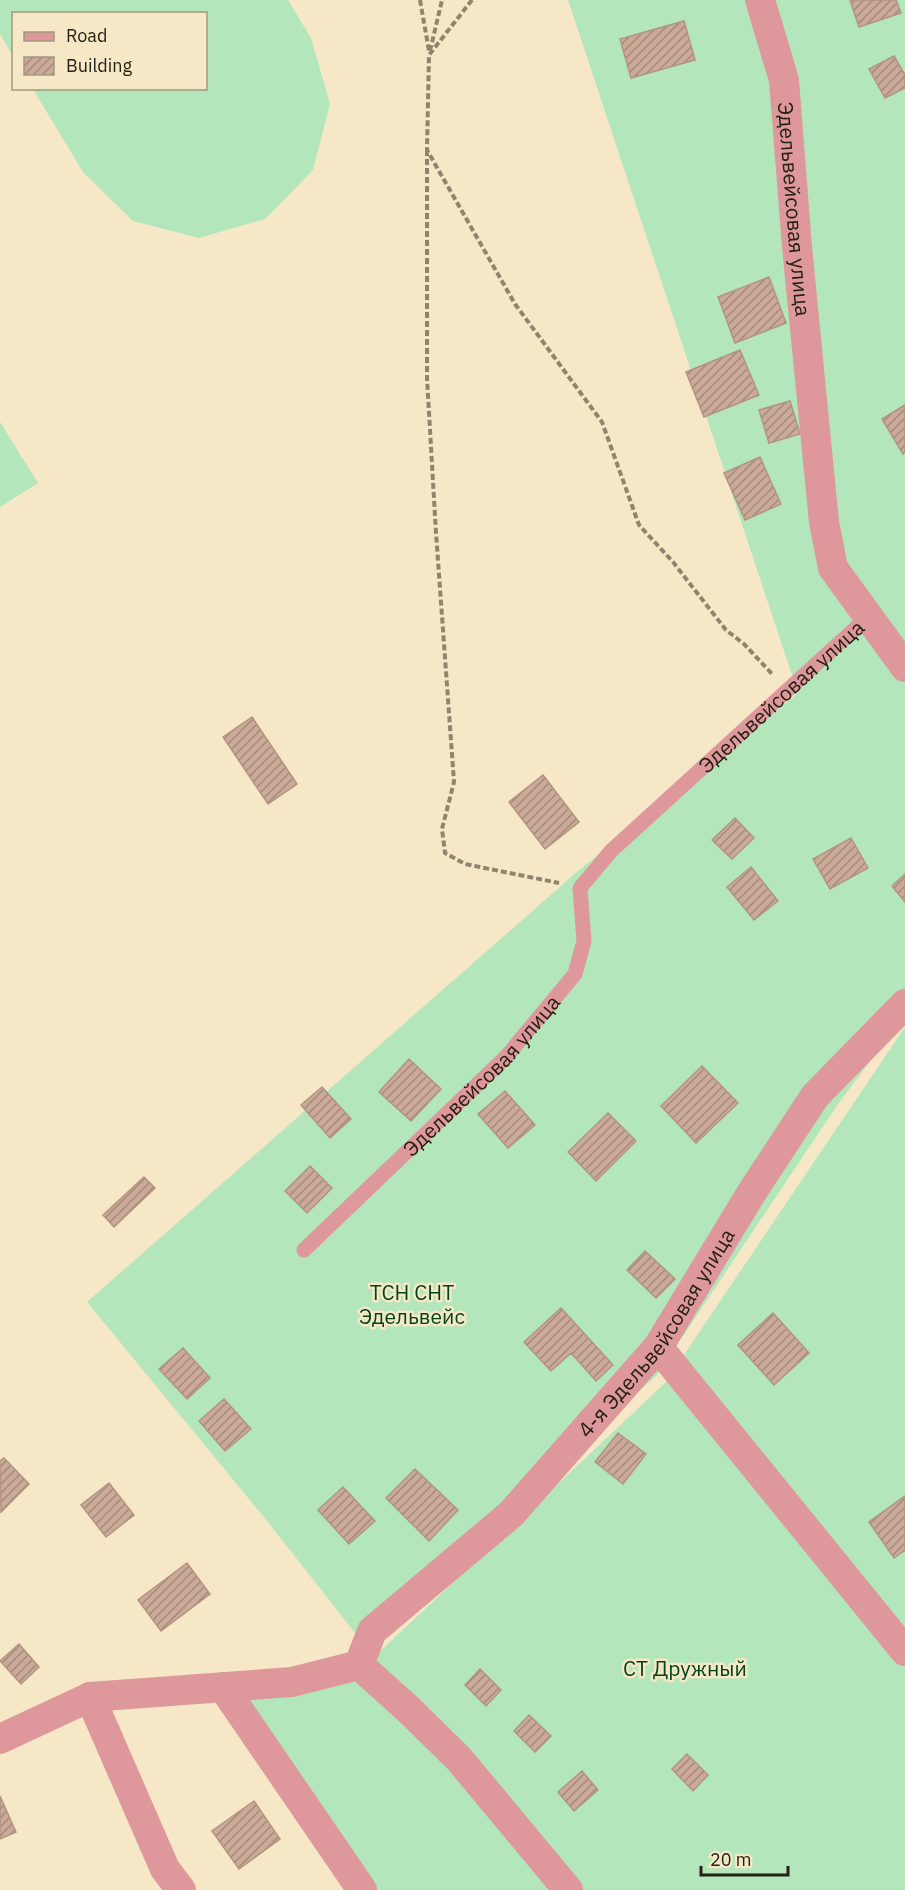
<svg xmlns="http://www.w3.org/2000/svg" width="905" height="1890" font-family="'IBM Plex Sans',sans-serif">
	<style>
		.garden { fill: #b3e6bb }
		.building { fill: url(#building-hatch); stroke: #b39482; stroke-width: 1.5 }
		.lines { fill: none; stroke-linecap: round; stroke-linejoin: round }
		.path { stroke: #8f856e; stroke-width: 4; stroke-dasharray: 6 3; stroke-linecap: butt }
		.lane { stroke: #de989c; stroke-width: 15 }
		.street { stroke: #de989c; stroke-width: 30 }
		.labels { text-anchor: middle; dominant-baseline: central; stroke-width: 5; stroke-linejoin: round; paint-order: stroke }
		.street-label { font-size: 21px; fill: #262115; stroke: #f6e7c6 }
		.park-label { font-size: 21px; fill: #004419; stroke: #f6e7c6 }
	</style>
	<defs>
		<pattern id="building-hatch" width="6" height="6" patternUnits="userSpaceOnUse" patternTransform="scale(1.5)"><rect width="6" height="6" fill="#cbaa98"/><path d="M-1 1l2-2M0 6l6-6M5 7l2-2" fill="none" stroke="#a58a7b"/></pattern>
	</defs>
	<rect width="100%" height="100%" fill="#f6e7c6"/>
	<path class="garden" d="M0,0H288L311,38L330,104L313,170L265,219L199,238L133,221L83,172L33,89L206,88V14H14L13,56L0,34Z
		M568,0H905V1015L838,1104L657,1375L360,1639L263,1516L87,1302L578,871L798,693Z
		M0,422L38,483L0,507Z
		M905,1027V1890H371L240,1696L373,1658L665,1383Z"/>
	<path class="building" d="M850,0H896L901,13L859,27Z
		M684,21L695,60L631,78L620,39Z
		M894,56L905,75V88L885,98L869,69Z
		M769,277L786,323L735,343L718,297Z
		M740,350L759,395L704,417L686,372Z
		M790,401L800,434L769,443L759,410Z
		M905,405V452L903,454L882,419Z
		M760,457L781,504L745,520L724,473Z
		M252,717L297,784L268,804L223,737Z
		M543,775L579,822L545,849L509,802Z
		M735,818L754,838L732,859L712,840Z
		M851,838L868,868L830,889L813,859Z
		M751,867L778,901L754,920L727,887Z
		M905,874V902L892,886Z
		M409,1059L441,1089L411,1121L379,1092Z
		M702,1066L738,1103L696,1143L661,1106Z
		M322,1087L351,1119L330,1138L301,1105Z
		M505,1091L535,1125L508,1148L478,1114Z
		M608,1113L636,1141L596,1181L568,1152Z
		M310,1166L332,1188L307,1213L285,1191Z
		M144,1177L155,1188L114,1227L103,1215Z
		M645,1251L675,1279L656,1298L627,1270Z
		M561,1308L613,1365L596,1381L571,1353L551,1371L524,1342Z
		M773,1313L809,1353L774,1385L738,1345Z
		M183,1348L210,1378L187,1399L159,1369Z
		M224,1399L251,1429L225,1451L199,1421Z
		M618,1433L646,1454L623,1484L595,1462Z
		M4,1458L29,1484L1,1512L0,1461Z
		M415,1469L458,1510L429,1541L386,1498Z
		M109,1483L134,1515L106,1537L81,1505Z
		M343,1487L375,1521L349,1544L318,1510Z
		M905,1496V1550L894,1558L869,1522Z
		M187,1563L210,1594L161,1631L138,1600Z
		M19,1644L39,1667L21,1684L0,1661Z
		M480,1669L501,1690L486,1706L465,1685Z
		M529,1715L551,1736L535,1752L514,1731Z
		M687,1754L708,1775L693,1791L672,1769Z
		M582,1771L598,1790L574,1811L558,1792Z
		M0,1796L16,1832L0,1839Z
		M254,1801L280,1839L239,1869L212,1831Z"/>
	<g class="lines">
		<path class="path" d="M420,0L429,51
			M472,0L429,55L427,150L515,304L602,422L639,525L673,562L726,630L744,644L773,675
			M430,51L442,0
			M427,150V378L436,533L454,782L442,829L445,853L465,864L559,883"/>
		<path class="lane" id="s1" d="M304,1250L506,1057L575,974L584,941L580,888L611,851L869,616"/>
		<g class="street">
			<path id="s2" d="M760,0L784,80L797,247L824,522L833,568L905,667"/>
			<path d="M658,1347L905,1651"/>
			<path d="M359,1665L407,1708L459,1759L568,1890"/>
			<path d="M223,1687L362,1890"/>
			<path d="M90,1697L165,1869L181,1890"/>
			<path id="s3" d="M0,1739L90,1697L292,1682L359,1665L372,1631L511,1514L658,1347L752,1192L815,1096L905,1004"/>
		</g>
	</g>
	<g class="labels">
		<g class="street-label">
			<text stroke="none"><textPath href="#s2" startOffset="213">Эдельвейсовая улица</textPath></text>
			<text stroke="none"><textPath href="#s1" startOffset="753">Эдельвейсовая улица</textPath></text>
			<text stroke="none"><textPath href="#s1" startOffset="249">Эдельвейсовая улица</textPath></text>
			<text stroke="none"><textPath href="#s3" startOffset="822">4-я Эдельвейсовая улица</textPath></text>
		</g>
		<g class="park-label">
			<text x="412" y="1292">ТСН СНТ<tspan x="412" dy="24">Эдельвейс</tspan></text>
			<text x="685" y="1668">СТ Дружный</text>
		</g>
	</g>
	<rect x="12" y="12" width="195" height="78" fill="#f6e7c6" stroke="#a3987f" stroke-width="1.5"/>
	<rect x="24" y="32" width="30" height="9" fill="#de989c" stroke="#a3987f" stroke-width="1.5"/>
	<text x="66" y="42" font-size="18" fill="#262115">Road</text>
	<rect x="24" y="57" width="30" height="18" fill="url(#building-hatch)" stroke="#a3987f" stroke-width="1.5"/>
	<text x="66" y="72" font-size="18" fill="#262115">Building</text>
	<path d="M701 1866v9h87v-9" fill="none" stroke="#262115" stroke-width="3"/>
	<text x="710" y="1866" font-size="18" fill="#262115" stroke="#f6e7c6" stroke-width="4.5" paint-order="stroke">20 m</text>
</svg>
